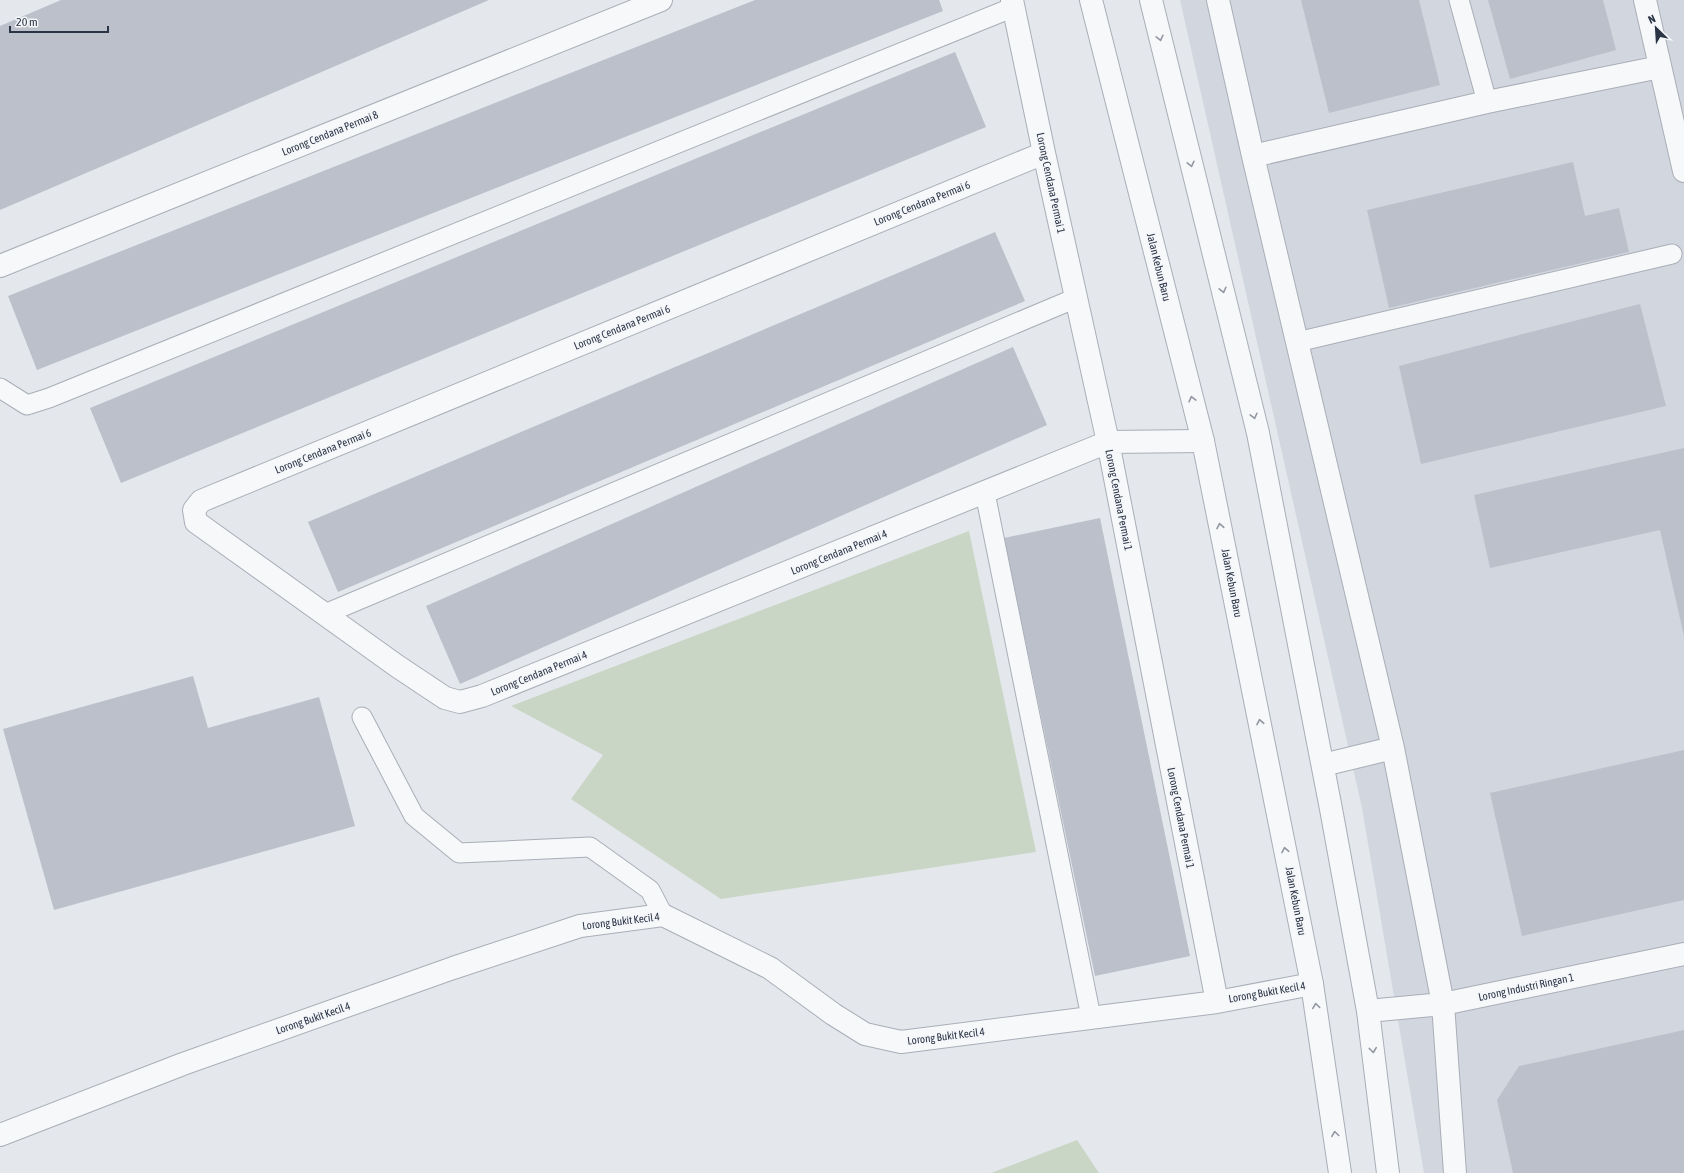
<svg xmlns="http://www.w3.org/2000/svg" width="1684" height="1173" font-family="'Asap Condensed',sans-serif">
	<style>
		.built { fill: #d2d6de }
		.green { fill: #c9d6c5 }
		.building { fill: #bbc0ca }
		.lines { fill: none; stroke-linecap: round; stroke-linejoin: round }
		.service-casing { stroke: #a9aeb7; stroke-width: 21 }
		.minor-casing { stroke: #a9aeb7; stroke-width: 24 }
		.tertiary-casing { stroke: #a9aeb7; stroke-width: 24 }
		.service { stroke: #f7f8fa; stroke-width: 19 }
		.minor { stroke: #f7f8fa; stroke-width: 22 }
		.tertiary { stroke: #f7f8fa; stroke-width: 22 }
		.oneway { stroke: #9196a0 }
		.labels { text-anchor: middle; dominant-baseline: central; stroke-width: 3.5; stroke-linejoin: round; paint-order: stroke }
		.street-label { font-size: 11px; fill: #2b3445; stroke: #f4f6f9 }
	</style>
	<rect width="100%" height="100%" fill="#e4e7ec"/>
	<path class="built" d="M1180,0H1684V1173H1424L1362,808Z"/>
	<path class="green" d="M969,531L1036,852L721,899L571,799L603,755L511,706Z
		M1077,1140L1099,1173H991Z"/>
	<path class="building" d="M61,0H489L0,210V26Z
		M755,0H939L943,11L37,370L8,296Z
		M1301,0H1419L1440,85L1329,113Z
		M1488,0H1603L1616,50L1510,79Z
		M955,52L986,127L121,483L90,408Z
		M1573,162L1585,216L1619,208L1629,252L1389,308L1367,210Z
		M995,232L1025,301L338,592L308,522Z
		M1640,304L1666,406L1421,464L1399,366Z
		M1013,347L1047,425L460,684L426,606Z
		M1684,448V636L1660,530L1490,568L1474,495Z
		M1100,518L1190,956L1095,976L1004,538Z
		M193,676L208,728L319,697L355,826L54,910L3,729Z
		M1684,750V900L1522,936L1490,793Z
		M1684,1030V1173H1513L1497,1100L1519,1066Z"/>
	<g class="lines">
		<g class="service-casing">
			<path id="service" d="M1459,0L1487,102
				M1297,342L1672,254
				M0,388L27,405L49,398L1014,7
				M985,493L1091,1017
				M325,614L1076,298
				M362,717L414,816L459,853L590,847L650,890L663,915"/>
		</g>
		<g class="minor-casing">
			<path id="minor" d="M1012,0L1044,153L1108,442L1217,1002
				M1218,0L1253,156L1393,748L1443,1004L1455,1173
				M1645,0L1684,171
				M1044,153L201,501L194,510L196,522L397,666L445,698L460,702L482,696L1108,442L1203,441
				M1253,156L1487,102L1660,67
				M0,266L661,0
				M1323,765L1393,748
				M1368,1011L1443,1004L1684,954
				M0,1135L183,1064L453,968L580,926L663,915L770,968L833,1014L865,1034L901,1042L1217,1002L1312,984"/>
		</g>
		<g class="tertiary-casing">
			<path id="tertiary" d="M1091,0L1203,441L1312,984L1340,1173
				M1151,0L1258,433L1331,809L1368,1011L1388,1173"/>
		</g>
		<use href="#service" class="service"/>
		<use href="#minor" class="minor"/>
		<use href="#tertiary" class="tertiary"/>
	</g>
	<defs><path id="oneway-chevron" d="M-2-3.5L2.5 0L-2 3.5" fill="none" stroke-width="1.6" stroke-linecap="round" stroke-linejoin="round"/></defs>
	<g class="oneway">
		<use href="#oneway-chevron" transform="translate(1160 38) rotate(76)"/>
		<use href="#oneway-chevron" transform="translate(1191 164) rotate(76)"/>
		<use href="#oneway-chevron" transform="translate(1223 290) rotate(76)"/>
		<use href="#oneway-chevron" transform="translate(1192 399) rotate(-104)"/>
		<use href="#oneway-chevron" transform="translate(1254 416) rotate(76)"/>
		<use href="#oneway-chevron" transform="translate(1220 526) rotate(-101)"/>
		<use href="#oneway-chevron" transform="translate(1260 722) rotate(-101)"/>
		<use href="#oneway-chevron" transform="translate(1285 850) rotate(-101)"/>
		<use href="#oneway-chevron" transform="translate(1316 1006) rotate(-98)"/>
		<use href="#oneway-chevron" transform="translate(1373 1050) rotate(83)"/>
		<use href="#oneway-chevron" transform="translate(1335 1134) rotate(-98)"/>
	</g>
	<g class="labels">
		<g class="street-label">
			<text transform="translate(330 133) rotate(-22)">Lorong Cendana Permai 8</text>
			<text transform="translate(1051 183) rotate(78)">Lorong Cendana Permai 1</text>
			<text transform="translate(922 203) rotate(-22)">Lorong Cendana Permai 6</text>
			<text transform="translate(1159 267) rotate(76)">Jalan Kebun Baru</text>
			<text transform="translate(622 327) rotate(-22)">Lorong Cendana Permai 6</text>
			<text transform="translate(323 451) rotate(-22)">Lorong Cendana Permai 6</text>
			<text transform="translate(1119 500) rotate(79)">Lorong Cendana Permai 1</text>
			<text transform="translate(839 552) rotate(-22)">Lorong Cendana Permai 4</text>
			<text transform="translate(1232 583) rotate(79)">Jalan Kebun Baru</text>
			<text transform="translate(539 673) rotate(-22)">Lorong Cendana Permai 4</text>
			<text transform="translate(1181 818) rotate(79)">Lorong Cendana Permai 1</text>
			<text transform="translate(1296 901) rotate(79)">Jalan Kebun Baru</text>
			<text transform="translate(621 921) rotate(-7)">Lorong Bukit Kecil 4</text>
			<text transform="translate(1526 987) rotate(-12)">Lorong Industri Ringan 1</text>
			<text transform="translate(1267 992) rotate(-10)">Lorong Bukit Kecil 4</text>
			<text transform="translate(313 1018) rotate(-19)">Lorong Bukit Kecil 4</text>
			<text transform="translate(946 1036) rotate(-7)">Lorong Bukit Kecil 4</text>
		</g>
	</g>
	<g transform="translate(1656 28) rotate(335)" stroke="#f4f6f9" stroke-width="3" paint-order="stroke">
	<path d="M0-3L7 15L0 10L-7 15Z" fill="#2b3445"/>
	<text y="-6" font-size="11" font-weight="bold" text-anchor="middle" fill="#2b3445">N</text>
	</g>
	<path d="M10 26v6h98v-6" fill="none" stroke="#2b3445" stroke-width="2"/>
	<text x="16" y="26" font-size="12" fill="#2b3445" stroke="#f4f6f9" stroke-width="3" paint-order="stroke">20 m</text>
</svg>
